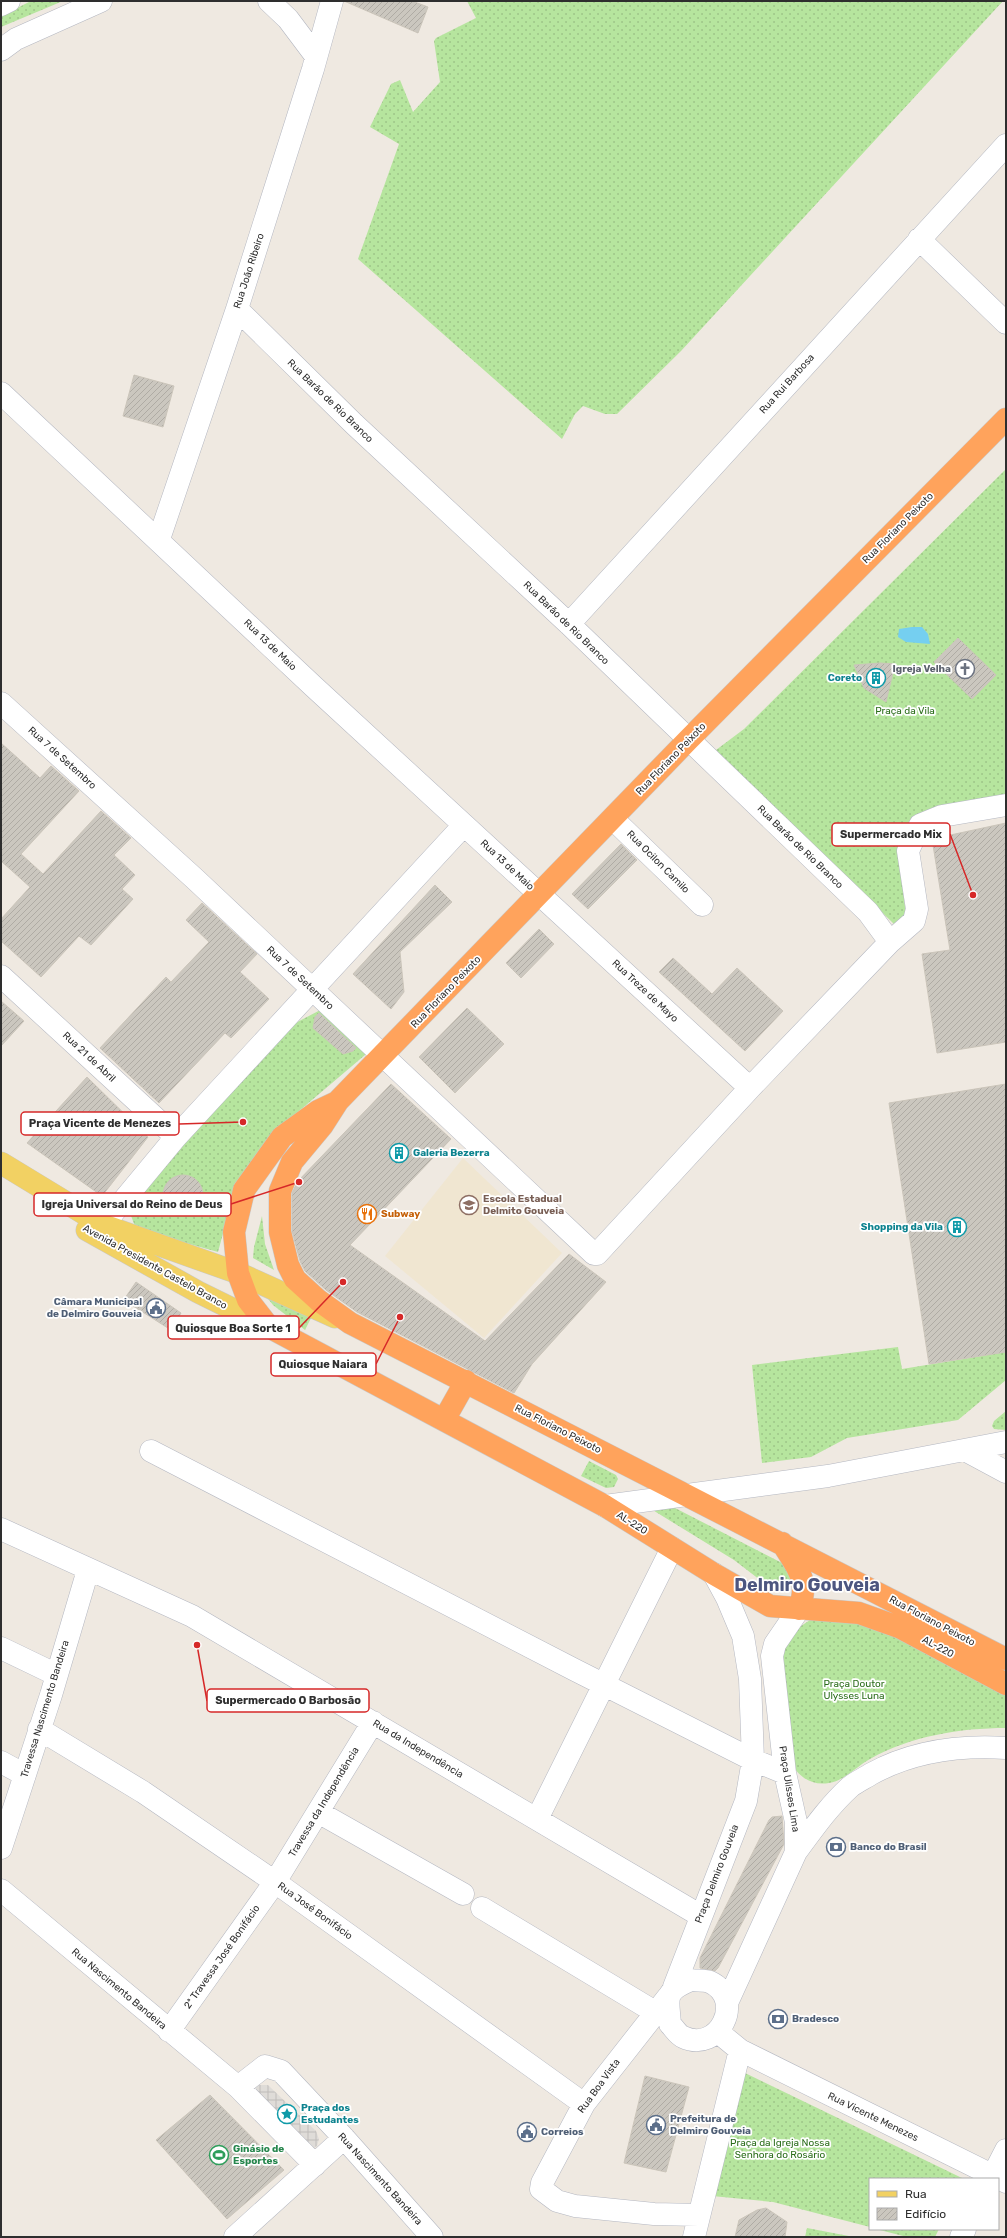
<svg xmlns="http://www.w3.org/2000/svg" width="1007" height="2238" font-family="Rubik,sans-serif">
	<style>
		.education { fill: #f0e6d1 }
		.grass { fill: url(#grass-dots) }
		.plaza { fill: url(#plaza-grid) }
		.water { fill: #75cff0 }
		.building { fill: url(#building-hatch); stroke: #cbc5ba }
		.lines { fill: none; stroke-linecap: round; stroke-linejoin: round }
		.minor-casing { stroke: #b4b7c1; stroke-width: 23 }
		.major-casing { stroke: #c9c9c9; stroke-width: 23 }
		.highway-casing { stroke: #c9c9c9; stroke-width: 23 }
		.minor { stroke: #fff; stroke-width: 22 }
		.major { stroke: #f2d163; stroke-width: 22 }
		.highway { stroke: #ffa35c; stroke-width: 22 }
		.labels { text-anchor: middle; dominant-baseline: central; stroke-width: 3.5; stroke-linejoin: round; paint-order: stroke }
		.street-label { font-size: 10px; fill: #2e2e2e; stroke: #fff }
		.worship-label { font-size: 10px; font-weight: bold; fill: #5b616d; stroke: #fff; text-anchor: end }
		.culture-label { font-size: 10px; font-weight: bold; fill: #0d838f; stroke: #fff; text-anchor: end }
		.park-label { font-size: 10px; fill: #2c6e1b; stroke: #fff }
		.education-label { font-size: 10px; font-weight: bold; fill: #785e54; stroke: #fff; text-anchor: start }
		.food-label { font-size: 10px; font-weight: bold; fill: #c56008; stroke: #fff; text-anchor: start }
		.service-label { font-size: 10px; font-weight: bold; fill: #4e5e75; stroke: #fff; text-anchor: start }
		.leisure-label { font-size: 10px; font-weight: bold; fill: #27864d; stroke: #fff; text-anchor: start }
		.town-label { font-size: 18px; font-weight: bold; fill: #4d5680; stroke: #fff }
		.leader { fill: none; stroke: #d62828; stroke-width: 1.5 }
		.callout-dot { fill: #d62828; stroke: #fff; stroke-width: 1.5 }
		.callout { fill: #fff; stroke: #d62828; stroke-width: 1.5 }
		.callout-label { font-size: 11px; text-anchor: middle; font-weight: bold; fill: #2e2e2e }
	</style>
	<defs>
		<pattern id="grass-dots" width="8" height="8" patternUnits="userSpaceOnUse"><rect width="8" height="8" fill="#b6e59e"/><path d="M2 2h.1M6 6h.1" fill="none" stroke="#9dc588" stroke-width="1.8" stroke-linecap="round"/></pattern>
		<pattern id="plaza-grid" width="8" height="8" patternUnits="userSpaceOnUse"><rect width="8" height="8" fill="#dfdcd8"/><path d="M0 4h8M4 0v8" fill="none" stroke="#c0bdba"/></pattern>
		<pattern id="building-hatch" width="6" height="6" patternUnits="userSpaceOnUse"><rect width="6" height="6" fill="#cbc7bf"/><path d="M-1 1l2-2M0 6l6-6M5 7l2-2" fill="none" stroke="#afaba4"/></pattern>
	</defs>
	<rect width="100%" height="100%" fill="#efe9e1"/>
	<path class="education" d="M463,1158L562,1253L484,1338L385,1256Z"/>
	<path class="grass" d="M31,1H63L1,27V16Z
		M467,1H1003L681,351L617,414H605L583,406L575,414L562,439L358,259L399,144L370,127L391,84L400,80L413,112L440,82L434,41L436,38L476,18Z
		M1006,469V796L909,823L900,838L898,847L906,915L895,925L716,750L744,729Z
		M326,1007L366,1046L365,1055L299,1111L236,1185L218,1252L136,1229L127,1205L284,1029Z
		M262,1216L265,1244L274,1270L253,1258L254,1247Z
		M261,1290L312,1316L305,1330L273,1305Z
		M898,1347L902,1369L1006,1352V1380L958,1420L847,1438L811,1457L762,1463L752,1365Z
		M1006,1411V1430L994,1429L992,1426L994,1421Z
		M589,1461L616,1475L618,1479L614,1487L606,1488L581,1476Z
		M675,1508L786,1565C792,1578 793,1583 780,1591L772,1589L734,1560L651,1509Z
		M810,1620H867L1006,1692V1728C960,1728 911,1736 870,1759C857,1766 844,1781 829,1783C810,1786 798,1776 790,1761L782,1649L801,1626Z
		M743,2072L962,2178L961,2179H870V2227L773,2202L712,2196Z
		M807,2228L854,2237H805Z
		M876,2229H939L935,2237H907Z"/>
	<path class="plaza" d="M258,2085H268L316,2131L319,2139L317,2146L312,2149L255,2094V2088Z"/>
	<path class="water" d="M912,627H922L928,634L930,644L906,642L898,637L899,629Z"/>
	<path class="building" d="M344,1H412L428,7L418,33Z
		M134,375L174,386L163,427L123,416Z
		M958,638L996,675L972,699L934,662Z
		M880,663L895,664L886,702L864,688L854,665Z
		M1,743L40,778L51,766L79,791L21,854L43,874L101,811L131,838L114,855L135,875L122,889L133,899L91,945L79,936L41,977L1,941V919L30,887L1,861Z
		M1006,823V1042L937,1053L922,954L950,950L932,839Z
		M621,844L637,860L588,909L572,894Z
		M435,885L452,902L400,952L404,992L391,1009L353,974Z
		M202,903L257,954L240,972L269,999L231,1038L225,1033L159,1103L100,1048L166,977L171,982L209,942L186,920Z
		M539,929L554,944L521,978L506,963Z
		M673,958L712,994L737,968L783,1011L745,1051L659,972Z
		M1,1001L24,1021L1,1046Z
		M467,1008L504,1044L455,1093L419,1057Z
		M319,1013L356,1048L353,1051L343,1054L313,1028L315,1017Z
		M87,1077L148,1137L102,1196L27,1143Z
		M391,1084L451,1139L350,1245L485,1341L569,1254L606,1282L532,1364L514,1393L357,1312L326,1290L305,1271L300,1261L292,1231V1193L298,1181Z
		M1006,1084V1352L929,1364L889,1103Z
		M163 1195a20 20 0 1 1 40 0a20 20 0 1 1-40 0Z
		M136,1282L181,1313L171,1330L130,1304L125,1298Z
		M782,1816L784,1844L718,1968L715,1971L700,1968V1958L769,1820L772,1817Z
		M645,2076L689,2087L666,2172L624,2163Z
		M210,2095L284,2170L227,2219L156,2140Z
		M766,2208L787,2222L785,2237H735L739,2220L757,2210Z"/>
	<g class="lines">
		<g class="minor-casing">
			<path id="minor" d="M269,1L288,19L315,55
				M1,5L9,1
				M1,50L16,39L101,1
				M919,239L1006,323
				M237,309L354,424L569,624L868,912L890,942
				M1,393L313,686L750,1088
				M159,539L237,309L313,69L332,1
				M569,624L1006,145
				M1,703L195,879L594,1254H597L750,1088L890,942L914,921L917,909L908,851L920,825L942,816L1006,805
				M613,819L702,905
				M1,976L176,1137
				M103,1225L176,1137L464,825
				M965,1450L1006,1472
				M151,1451L575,1670L753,1760L785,1773
				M605,1506L828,1476L1006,1442
				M1,1529L192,1616L701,1916
				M1,1648L55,1674
				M39,1729L143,1792L275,1882L584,2104
				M1,1762L25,1775
				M318,1812L463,1894
				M537,1819L672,1548
				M1,1848L51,1695L88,1570
				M796,1852C813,1829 829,1806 850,1787C856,1782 865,1778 871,1774C913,1751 959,1745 1006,1748
				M1,1890L238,2087L315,2165
				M482,1908L655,2012
				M691,1980C696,1981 705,1980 710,1982C746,1999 719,2054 683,2037C678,2035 674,2028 670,2024C668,1997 663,1992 691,1980Z
				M674,1987L746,1801L753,1760L750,1679L743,1636L727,1598L714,1574
				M668,1997L584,2104L542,2183L541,2189L557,2201L575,2206L654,2214L699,2215
				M727,2003L796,1852V1822L785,1773L772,1656L775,1644L799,1609
				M169,2031L275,1882L373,1722
				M740,2050L1006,2182
				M238,2087L265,2066L281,2071L344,2138L432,2237
				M991,2179L1006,2150
				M235,2237L344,2138
				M694,2237L740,2050L718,2032
				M961,2237L965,2229"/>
		</g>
		<g class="major-casing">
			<path id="major" d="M1,1163L103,1225L238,1273L335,1317
				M87,1230L198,1292L269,1327"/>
		</g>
		<g class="highway-casing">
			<path id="highway" d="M1006,419L688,740L338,1101L322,1126L292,1162L280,1191V1232L288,1265L295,1279L318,1300L350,1323L1006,1659
				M335,1103L318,1111L282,1137L244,1190L234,1232L238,1273L248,1300L269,1327L605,1506L714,1574L770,1606L859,1613L901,1628L1006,1684
				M444,1420L466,1381
				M782,1543C797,1567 810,1580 799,1609"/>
		</g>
		<use href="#minor" class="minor"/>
		<use href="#major" class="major"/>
		<use href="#highway" class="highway"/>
	</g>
	<defs>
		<g id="church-ring" transform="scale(1)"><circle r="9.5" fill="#fff" stroke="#6b7280" stroke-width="1.5"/><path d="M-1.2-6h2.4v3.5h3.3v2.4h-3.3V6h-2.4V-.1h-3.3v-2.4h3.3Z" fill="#6b7280"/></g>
		<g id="building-ring" transform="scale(1)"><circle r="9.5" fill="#fff" stroke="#0f9aa8" stroke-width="1.5"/><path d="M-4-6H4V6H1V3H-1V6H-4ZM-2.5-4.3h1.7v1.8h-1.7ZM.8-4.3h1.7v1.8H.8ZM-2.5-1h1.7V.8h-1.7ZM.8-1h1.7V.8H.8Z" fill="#0f9aa8"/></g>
		<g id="school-ring" transform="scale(1)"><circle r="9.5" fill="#fff" stroke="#8d6e63" stroke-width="1.5"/><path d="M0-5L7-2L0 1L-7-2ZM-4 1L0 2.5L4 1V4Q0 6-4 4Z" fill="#8d6e63"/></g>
		<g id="restaurant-ring" transform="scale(1)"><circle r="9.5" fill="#fff" stroke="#e8710a" stroke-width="1.5"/><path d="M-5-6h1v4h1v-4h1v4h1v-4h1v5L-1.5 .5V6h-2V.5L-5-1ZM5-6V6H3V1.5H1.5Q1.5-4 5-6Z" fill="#e8710a"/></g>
		<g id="civic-ring" transform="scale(1)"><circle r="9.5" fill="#fff" stroke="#5c6f8a" stroke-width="1.5"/><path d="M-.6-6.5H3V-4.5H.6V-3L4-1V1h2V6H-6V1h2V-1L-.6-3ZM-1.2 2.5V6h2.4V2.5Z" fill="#5c6f8a"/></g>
		<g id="bank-ring" transform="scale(1)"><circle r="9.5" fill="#fff" stroke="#5c6f8a" stroke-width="1.5"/><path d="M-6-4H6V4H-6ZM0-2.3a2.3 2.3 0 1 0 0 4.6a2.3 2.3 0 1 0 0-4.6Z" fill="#5c6f8a"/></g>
		<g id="sight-ring" transform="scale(1)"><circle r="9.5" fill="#fff" stroke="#0f9aa8" stroke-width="1.5"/><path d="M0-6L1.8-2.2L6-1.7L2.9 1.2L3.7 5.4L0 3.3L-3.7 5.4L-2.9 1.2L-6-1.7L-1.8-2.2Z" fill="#0f9aa8"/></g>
		<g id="stadium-ring" transform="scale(1)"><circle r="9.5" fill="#fff" stroke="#2e9e5b" stroke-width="1.5"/><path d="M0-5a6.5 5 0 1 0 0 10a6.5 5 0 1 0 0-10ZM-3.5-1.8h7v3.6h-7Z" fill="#2e9e5b"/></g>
	</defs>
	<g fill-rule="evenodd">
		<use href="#church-ring" x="965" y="669"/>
		<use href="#building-ring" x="876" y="678"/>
		<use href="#building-ring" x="399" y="1153"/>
		<use href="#school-ring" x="469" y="1205"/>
		<use href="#restaurant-ring" x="367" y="1214"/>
		<use href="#building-ring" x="957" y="1227"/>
		<use href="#civic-ring" x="156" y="1308"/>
		<use href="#bank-ring" x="836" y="1847"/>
		<use href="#bank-ring" x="778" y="2019"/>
		<use href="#sight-ring" x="287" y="2114"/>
		<use href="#civic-ring" x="656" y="2125"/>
		<use href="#civic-ring" x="527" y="2132"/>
		<use href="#stadium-ring" x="219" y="2155"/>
	</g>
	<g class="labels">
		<g class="street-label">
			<text transform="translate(249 271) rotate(-72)">Rua João Ribeiro</text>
			<text transform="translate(787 384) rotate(-48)">Rua Rui Barbosa</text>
			<text transform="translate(330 401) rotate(44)">Rua Barão de Rio Branco</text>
			<text transform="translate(898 528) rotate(-45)">Rua Floriano Peixoto</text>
			<text transform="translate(566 623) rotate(44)">Rua Barão de Rio Branco</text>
			<text transform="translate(270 645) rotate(44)">Rua 13 de Maio</text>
			<text transform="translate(62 758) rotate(42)">Rua 7 de Setembro</text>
			<text transform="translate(671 759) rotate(-46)">Rua Floriano Peixoto</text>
			<text transform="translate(800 847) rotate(44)">Rua Barão de Rio Branco</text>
			<text transform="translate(658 862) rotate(45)">Rua Ocilon Camilo</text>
			<text transform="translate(507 865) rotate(43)">Rua 13 de Maio</text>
			<text transform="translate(300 978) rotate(43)">Rua 7 de Setembro</text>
			<text transform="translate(645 991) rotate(43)">Rua Treze de Mayo</text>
			<text transform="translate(446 992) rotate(-46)">Rua Floriano Peixoto</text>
			<text transform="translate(89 1057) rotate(43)">Rua 21 de Abril</text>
			<text transform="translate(155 1267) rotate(29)">Avenida Presidente Castelo Branco</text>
			<text transform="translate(558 1429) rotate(27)">Rua Floriano Peixoto</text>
			<text transform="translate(632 1523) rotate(32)">AL-220</text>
			<text transform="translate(932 1621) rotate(28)">Rua Floriano Peixoto</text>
			<text transform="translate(938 1647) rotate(28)">AL-220</text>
			<text transform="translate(45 1709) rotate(-73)">Travessa Nascimento Bandeira</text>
			<text transform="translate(418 1749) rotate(31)">Rua da Independência</text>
			<text transform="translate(789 1789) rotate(81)">Praça Ulisses Lima</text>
			<text transform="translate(324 1802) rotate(-59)">Travessa da Independência</text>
			<text transform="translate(717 1874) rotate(-69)">Praça Delmiro Gouveia</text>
			<text transform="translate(315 1911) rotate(36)">Rua José Bonifácio</text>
			<text transform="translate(222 1957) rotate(-55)">2ª Travessa José Bonifácio</text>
			<text transform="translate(119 1989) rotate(40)">Rua Nascimento Bandeira</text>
			<text transform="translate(599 2086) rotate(-54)">Rua Boa Vista</text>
			<text transform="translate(873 2117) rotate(26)">Rua Vicente Menezes</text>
			<text transform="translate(380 2179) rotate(48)">Rua Nascimento Bandeira</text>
		</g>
		<g class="worship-label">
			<text x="951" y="669">Igreja Velha</text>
		</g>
		<g class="culture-label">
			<text x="862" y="678">Coreto</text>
			<text x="413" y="1153" text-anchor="start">Galeria Bezerra</text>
			<text x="943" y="1227">Shopping da Vila</text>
			<text x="301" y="2108" text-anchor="start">Praça dos<tspan x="301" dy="12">Estudantes</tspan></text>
		</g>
		<g class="park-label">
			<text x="905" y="711">Praça da Vila</text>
			<text x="854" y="1684">Praça Doutor<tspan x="854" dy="12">Ulysses Luna</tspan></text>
			<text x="780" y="2143">Praça da Igreja Nossa<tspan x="780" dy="12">Senhora do Rosário</tspan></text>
		</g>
		<g class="education-label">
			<text x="483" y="1199">Escola Estadual<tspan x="483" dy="12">Delmito Gouveia</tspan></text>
		</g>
		<g class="food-label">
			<text x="381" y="1214">Subway</text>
		</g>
		<g class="service-label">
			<text x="142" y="1302" text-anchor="end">Câmara Municipal<tspan x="142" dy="12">de Delmiro Gouveia</tspan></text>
			<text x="850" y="1847">Banco do Brasil</text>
			<text x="792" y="2019">Bradesco</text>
			<text x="670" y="2119">Prefeitura de<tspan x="670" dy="12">Delmiro Gouveia</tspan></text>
			<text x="541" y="2132">Correios</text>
		</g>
		<g class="leisure-label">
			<text x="233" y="2149">Ginásio de<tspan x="233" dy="12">Esportes</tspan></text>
		</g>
		<g class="town-label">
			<text x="807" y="1585">Delmiro Gouveia</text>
		</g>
	</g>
	<path class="leader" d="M973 895L950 834M243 1122L179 1124M299 1182L231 1204M343 1282L299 1328M400 1317L376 1364M197 1645L207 1701"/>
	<g class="callout-dot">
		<circle cx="973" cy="895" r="4"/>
		<circle cx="243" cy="1122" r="4"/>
		<circle cx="299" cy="1182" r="4"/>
		<circle cx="343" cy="1282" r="4"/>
		<circle cx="400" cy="1317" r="4"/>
		<circle cx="197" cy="1645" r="4"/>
	</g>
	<g class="callout">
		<rect x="832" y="823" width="118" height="23" rx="4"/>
		<rect x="21" y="1112" width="158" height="23" rx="4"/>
		<rect x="34" y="1193" width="197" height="23" rx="4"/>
		<rect x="168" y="1316" width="131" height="23" rx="4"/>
		<rect x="271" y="1353" width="105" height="23" rx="4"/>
		<rect x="207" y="1689" width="162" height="23" rx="4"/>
	</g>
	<g class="callout-label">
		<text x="891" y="838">Supermercado Mix</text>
		<text x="100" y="1127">Praça Vicente de Menezes</text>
		<text x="132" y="1208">Igreja Universal do Reino de Deus</text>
		<text x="233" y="1332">Quiosque Boa Sorte 1</text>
		<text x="323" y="1368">Quiosque Naiara</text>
		<text x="288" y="1704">Supermercado O Barbosão</text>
	</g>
	<rect width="1007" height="2238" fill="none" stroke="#2e2e2e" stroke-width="4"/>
	<rect x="869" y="2178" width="130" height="52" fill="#ffffff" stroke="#ababab"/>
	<rect x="877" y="2191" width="20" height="6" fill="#f2d163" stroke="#ababab"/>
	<text x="905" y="2198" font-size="12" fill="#2e2e2e">Rua</text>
	<rect x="877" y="2208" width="20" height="12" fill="url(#building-hatch)" stroke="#ababab"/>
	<text x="905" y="2218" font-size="12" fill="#2e2e2e">Edifício</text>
</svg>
